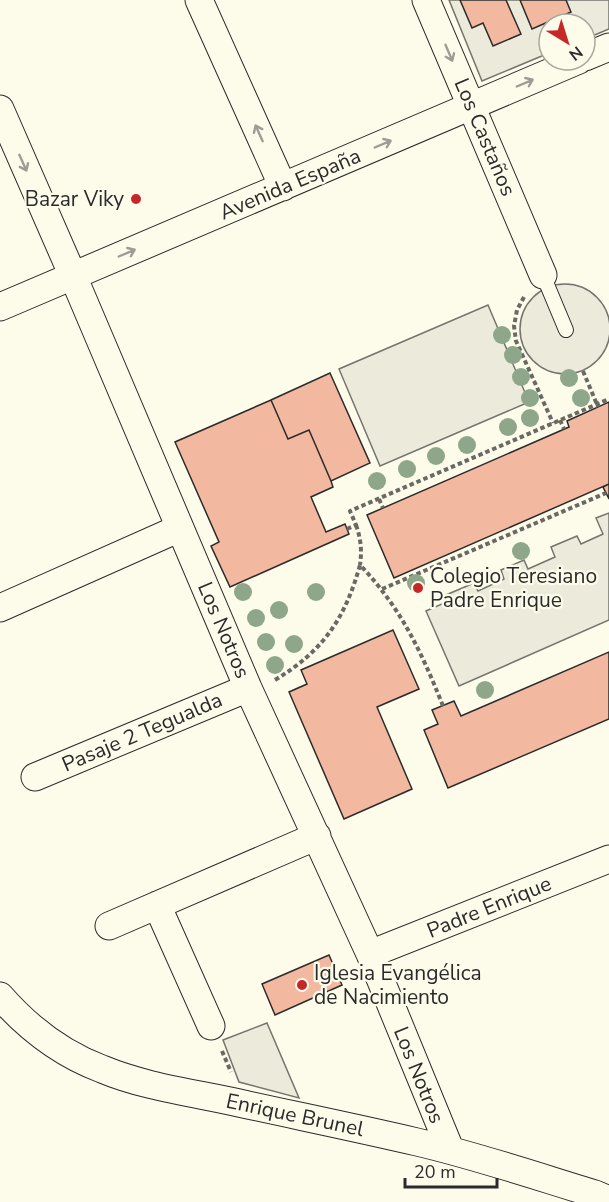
<svg xmlns="http://www.w3.org/2000/svg" width="609" height="1202" font-family="'Nunito Sans',sans-serif">
	<style>
		.green { fill: #ecebdb; stroke: #74746e; stroke-width: 1.5 }
		.parking { fill: #eceadb; stroke: #74746e; stroke-width: 1.5 }
		.building { fill: #f2b8a0; stroke: #2b2b2b; stroke-width: 1.5 }
		.lines { fill: none; stroke-linecap: round; stroke-linejoin: round }
		.service-casing { stroke: #2b2b2b; stroke-width: 16 }
		.minor-casing { stroke: #2b2b2b; stroke-width: 29 }
		.path { stroke: #6a6964; stroke-width: 4; stroke-dasharray: 4.5 3; stroke-linecap: butt }
		.service { stroke: #fdfbea; stroke-width: 14 }
		.minor { stroke: #fdfbea; stroke-width: 27 }
		.tree { fill: #8ea78a }
		.oneway { stroke: #9e9d94 }
		.poi-dot { fill: #c62828; stroke: #fdfbea; stroke-width: 2 }
		.labels { text-anchor: middle; dominant-baseline: central; stroke-width: 4.5; stroke-linejoin: round; paint-order: stroke }
		.street-label { font-size: 21px; fill: #2b2b2b; stroke: #fdfbea }
		.poi-label { font-size: 21px; fill: #2b2b2b; stroke: #fdfbea; text-anchor: start }
	</style>
	<rect width="100%" height="100%" fill="#fdfbea"/>
	<path class="green" d="M449,0H609V29L585,39V24H549V53L482,81Z
		M488,305L529,402L380,466L339,369Z
		M609,513V620L459,686L426,611L449,601L446,595L474,583L478,591L504,579L501,570L524,560L528,569L555,557L551,547L577,536L581,544L603,534L596,518Z
		M267,1023L299,1098L239,1082L223,1040Z"/>
	<path class="parking" d="M520 329a45 45 0 1 1 90 0a45 45 0 1 1-90 0Z"/>
	<path class="building" d="M460,0H506L521,34L493,46L483,23L472,28Z
		M520,0H566L571,12L532,29Z
		M330,373L370,463L331,481L309,430L288,439L271,400Z
		M271,400L288,439L309,430L331,481L333,487L311,497L326,532L345,524L349,534L230,587L211,546L219,542L175,442Z
		M609,402V484L394,578L367,515L569,427L567,421Z
		M609,484V499L603,487Z
		M393,630L419,689L377,707L412,789L344,819L289,692L307,684L301,670Z
		M609,652V719L448,788L424,730L438,724L432,710L454,701L461,716Z
		M329,955L342,985L275,1015L262,984Z"/>
	<g class="lines">
		<g class="service-casing">
			<path id="service" d="M543,275L566,330"/>
		</g>
		<g class="minor-casing">
			<path id="minor" d="M199,0L283,187
				M426,0L543,275
				M585,57L609,47
				M0,109L73,276L248,688L370,954L450,1149
				M0,307L579,60
				M0,608L180,528
				M35,777L248,688
				M157,905L211,1026
				M109,926L317,836
				M370,954L609,859
				M0,996C28,1028 62,1054 102,1069C145,1087 194,1093 239,1103C298,1116 357,1128 417,1142C477,1156 536,1176 595,1194L609,1200"/>
		</g>
		<path class="path" d="M524,297L517,310L514,326L516,341L553,423
			M583,371L598,407
			M560,420L564,429
			M379,499L383,508
			M356,525C361,539 362,551 360,565
			M347,529L356,525L350,511L609,399
			M382,589L606,493
			M275,680C323,651 345,619 360,565C401,608 421,651 443,706
			M222,1051L231,1072"/>
		<use href="#service" class="service"/>
		<use href="#minor" class="minor"/>
	</g>
	<g class="tree">
		<circle cx="502" cy="335" r="9"/>
		<circle cx="513" cy="355" r="9"/>
		<circle cx="521" cy="377" r="9"/>
		<circle cx="569" cy="378" r="9"/>
		<circle cx="530" cy="398" r="9"/>
		<circle cx="581" cy="398" r="9"/>
		<circle cx="530" cy="418" r="9"/>
		<circle cx="508" cy="427" r="9"/>
		<circle cx="467" cy="445" r="9"/>
		<circle cx="436" cy="456" r="9"/>
		<circle cx="407" cy="469" r="9"/>
		<circle cx="377" cy="481" r="9"/>
		<circle cx="521" cy="551" r="9"/>
		<circle cx="416" cy="583" r="9"/>
		<circle cx="243" cy="592" r="9"/>
		<circle cx="316" cy="592" r="9"/>
		<circle cx="279" cy="610" r="9"/>
		<circle cx="256" cy="618" r="9"/>
		<circle cx="266" cy="642" r="9"/>
		<circle cx="294" cy="644" r="9"/>
		<circle cx="275" cy="665" r="9"/>
		<circle cx="485" cy="690" r="9"/>
	</g>
	<defs><path id="oneway-shaft" d="M-6 0H5M1.5-3L5.5 0L1.5 3" fill="none" stroke-width="1.6" stroke-linecap="round" stroke-linejoin="round" transform="scale(1.5)"/></defs>
	<g class="oneway">
		<use href="#oneway-shaft" transform="translate(449 53) rotate(67)"/>
		<use href="#oneway-shaft" transform="translate(525 83) rotate(-23)"/>
		<use href="#oneway-shaft" transform="translate(259 133) rotate(-114)"/>
		<use href="#oneway-shaft" transform="translate(383 144) rotate(-23)"/>
		<use href="#oneway-shaft" transform="translate(23 163) rotate(66)"/>
		<use href="#oneway-shaft" transform="translate(127 253) rotate(-23)"/>
	</g>
	<g class="poi-dot">
		<circle cx="136" cy="199" r="6"/>
		<circle cx="418" cy="588" r="6"/>
		<circle cx="302" cy="985" r="6"/>
	</g>
	<g class="labels">
		<g class="street-label">
			<text transform="translate(485 137) rotate(67)">Los Castaños</text>
			<text transform="translate(290 184) rotate(-23)">Avenida España</text>
			<text transform="translate(224 630) rotate(67)">Los Notros</text>
			<text transform="translate(142 732) rotate(-23)">Pasaje 2 Tegualda</text>
			<text transform="translate(489 907) rotate(-22)">Padre Enrique</text>
			<text transform="translate(419 1075) rotate(68)">Los Notros</text>
			<text transform="translate(295 1115) rotate(12)">Enrique Brunel</text>
		</g>
		<g class="poi-label">
			<text x="124" y="199" text-anchor="end">Bazar Viky</text>
			<text x="430" y="576">Colegio Teresiano<tspan x="430" dy="24">Padre Enrique</tspan></text>
			<text x="314" y="973">Iglesia Evangélica<tspan x="314" dy="24">de Nacimiento</tspan></text>
		</g>
	</g>
	<g transform="translate(567 42) rotate(142)"><circle r="28" fill="#fdfbea" stroke="#a9a89e" stroke-width="1.5"/>
	<path d="M0-4.5L10 22L0 15L-10 22Z" fill="#c62828"/>
	<text y="-9" font-size="16" font-weight="bold" text-anchor="middle" fill="#2b2b2b">N</text>
	</g>
	<path d="M405 1178v9h92v-9" fill="none" stroke="#2b2b2b" stroke-width="3"/>
	<text x="414" y="1178" font-size="18" fill="#2b2b2b" stroke="#fdfbea" stroke-width="4.5" paint-order="stroke">20 m</text>
</svg>
